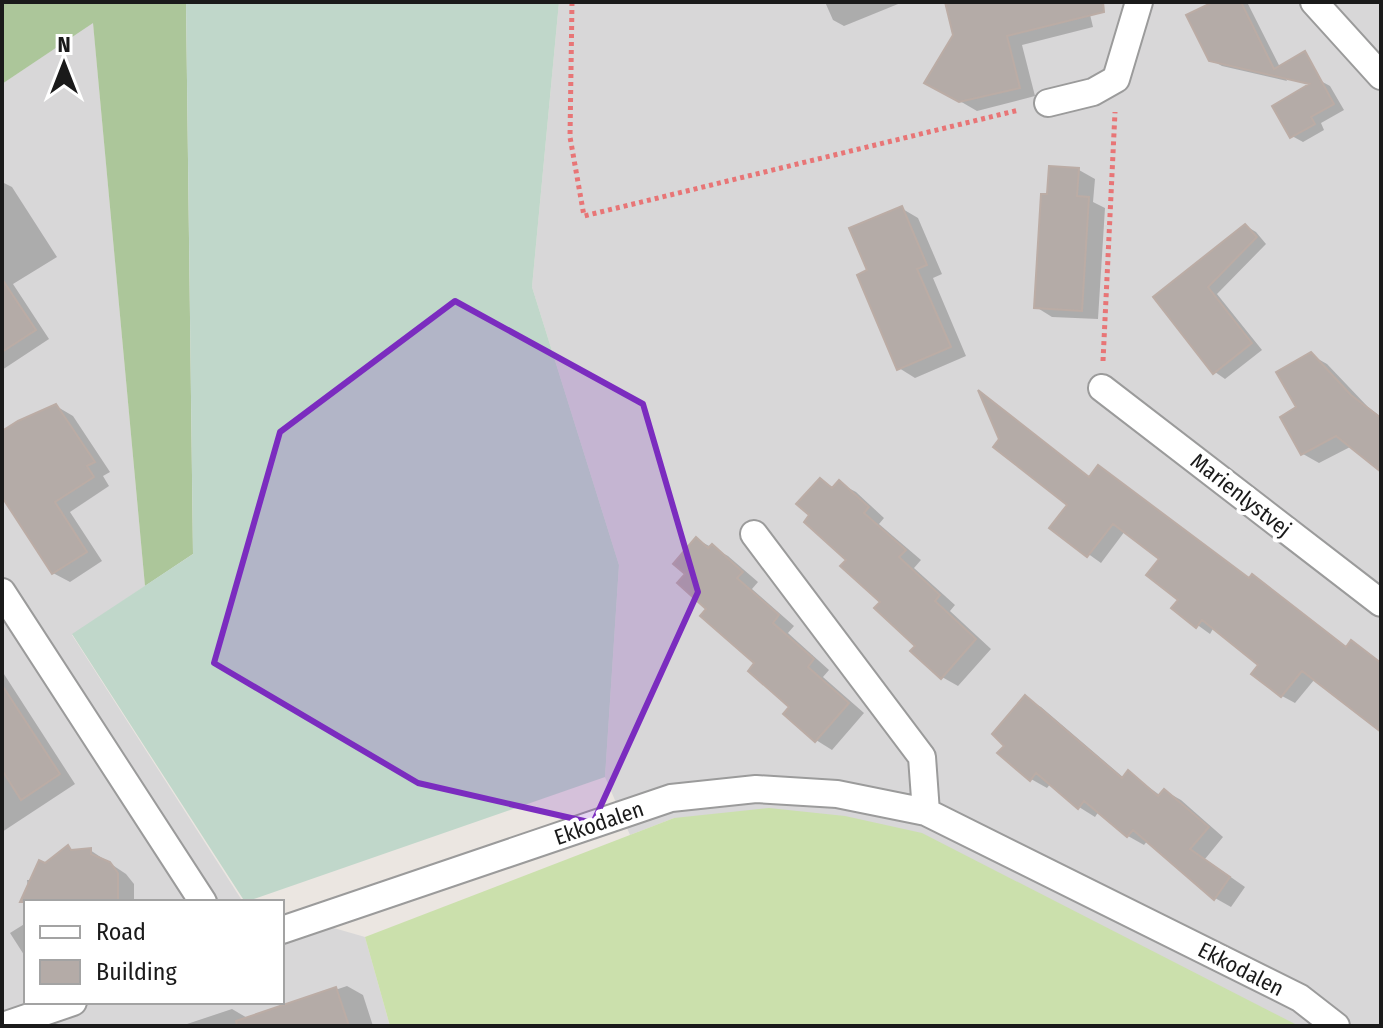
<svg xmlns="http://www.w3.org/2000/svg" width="1383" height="1028" font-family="'Fira Sans Condensed',sans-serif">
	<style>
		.residential { fill: #d8d7d8 }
		.grass { fill: #cbe0ac }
		.forest { fill: #acc69a }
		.wetland { fill: #c0d7ca }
		.shadow { fill: #0003 }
		.building { fill: #b4aba7; stroke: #bbaca5; stroke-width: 2 }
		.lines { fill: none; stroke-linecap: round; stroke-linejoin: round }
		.minor-casing { stroke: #9b9b9b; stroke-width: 30 }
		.path { stroke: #e87576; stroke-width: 5; stroke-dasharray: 4 4; stroke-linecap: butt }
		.minor { stroke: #fff; stroke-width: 26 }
		.marked { fill: #7b2cbf; fill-opacity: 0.2; stroke: #7b2cbf; stroke-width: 6; stroke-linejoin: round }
		.labels { text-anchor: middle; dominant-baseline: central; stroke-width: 8; stroke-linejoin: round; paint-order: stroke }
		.street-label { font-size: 22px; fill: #1a1a1a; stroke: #fff }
	</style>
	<rect width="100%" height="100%" fill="#ebe6e1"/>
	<path class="residential" d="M559,2H1381V1026H1299L674,818L630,835L605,777L619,565L532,287Z
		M93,22L145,586L72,635L243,902H26V1002H282V913L365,937L390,1026H2V84Z"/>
	<path class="grass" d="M769,808L845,816L922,833L1299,1026H390L365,937L674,818Z"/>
	<path class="forest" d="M2,2H186L193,554L145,586L93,23L2,84Z"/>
	<path class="wetland" d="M186,2H559L532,287L619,565L605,777L245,902L72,634L193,554Z"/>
	<path class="shadow" d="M825,2H903L844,26L833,20Z
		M956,2H1087L1093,27L1022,45L1035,96L977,111L927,82L955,35Z
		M1218,2H1247L1287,81L1222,66L1211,60Z
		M1319,80L1330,86L1344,110L1321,123L1324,130L1303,142L1292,136Z
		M1079,170L1095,179L1093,202L1105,208L1098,319L1052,317L1036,307L1049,196Z
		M2,182L12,187L57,257L13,284L49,339L2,370Z
		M901,208L918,218L942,274L933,278L966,356L915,378L899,368Z
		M1246,226L1256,232L1266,244L1217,294L1262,350L1225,379L1215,372L1156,297Z
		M1311,355L1327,364L1368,407L1381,417V469L1352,446L1319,463L1303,454L1299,408Z
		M982,394L1091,478L1251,579L1253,577L1265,584L1343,645L1295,703L1282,696L1254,673L1261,665L1214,627L1210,634L1174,608L1180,599L1162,558L1125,531L1101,563L1052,528L1070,505L1001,440Z
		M56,406L73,416L110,472L103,476L109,486L70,512L102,561L70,582L53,573L2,492V434Z
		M821,480L834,488L839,483L856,492L884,518L879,524L921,560L914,568L955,605L950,611L991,649L958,686L942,677L812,515Z
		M696,539L728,556L758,582L752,589L794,626L788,633L829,670L823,677L864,713L832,750L816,740L757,663L708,609L688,574Z
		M2,671L75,784L2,832Z
		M1025,698L1041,707L1124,778L1129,773L1161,796L1165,791L1181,800L1223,837L1205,859L1245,887L1231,907L1215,898L1148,840L1144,845L1128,836L1099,811L1095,817L1079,807L1051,783L1047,788L1031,779L1007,745Z
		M68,848L75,852L90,850L126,874L134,884V902H26L25,900L29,897L27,880H32Z
		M26,923V958L10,933Z
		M347,986L363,995L373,1026H181L232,1009L249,1019Z"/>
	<path class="building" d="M945,2H1103L1104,12L1007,36L1020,88L959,102L924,83L953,35Z
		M1213,2H1241L1274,69L1305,51L1334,104L1311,117L1315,124L1290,138L1272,106L1309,84L1209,61L1186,15Z
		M1049,166L1079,168L1077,196L1089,197L1082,311L1034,308L1041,194H1047Z
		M902,206L927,265L917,269L951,347L897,370L857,275L867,270L849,228Z
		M1245,224L1257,237L1208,287L1252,343L1213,374L1153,297Z
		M2,279L36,330L2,352Z
		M1311,352L1351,395L1381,418V472L1336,436L1301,455L1280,417L1296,407L1276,372Z
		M978,390L1089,477L1098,465L1249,578L1252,574L1346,647L1351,640L1381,663V732L1302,671L1281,697L1251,674L1258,665L1202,620L1196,628L1171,608L1178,600L1146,575L1159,559L1113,524L1087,557L1049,528L1067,505L993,447L999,439Z
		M56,404L95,462L87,466L94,477L55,502L87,552L52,574L2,497V431L18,421Z
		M820,478L832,488L839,480L869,507L864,513L906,550L899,557L940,595L935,601L976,639L941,679L910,651L915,646L874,608L880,602L840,566L846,560L804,522L809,515L796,504Z
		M696,537L708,548L712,544L743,572L737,578L779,615L773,623L814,659L808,667L849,703L815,742L783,714L789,707L748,671L754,663L700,616L706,609L677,583L685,574L673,564Z
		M2,685L60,774L21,800L2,770Z
		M1025,695L1122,778L1128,770L1158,796L1164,789L1209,827L1190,849L1230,877L1214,900L1133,830L1127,837L1084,801L1078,809L1036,773L1030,781L997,753L1004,746L992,734Z
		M68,845L71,850L91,848V854L110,862L118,873V902H20L39,860L45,863Z
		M336,987L349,1026H237L236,1021Z"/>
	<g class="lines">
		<g class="minor-casing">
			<path id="minor" d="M1314,2L1381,76
				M1048,103L1093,92L1116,79L1139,2
				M1102,388L1381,603
				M754,534L922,757L926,812
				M2,592L203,902
				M282,930L671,798L756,789L837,794L926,812L1300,998L1336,1026
				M3,1026L73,1002"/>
		</g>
		<path class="path" d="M572,2L570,137L584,216L1019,110
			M1103,361L1115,112"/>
		<use href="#minor" class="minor"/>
	</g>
	<path class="marked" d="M455,301L643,404L698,592L593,823L418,783L214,663L280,432Z"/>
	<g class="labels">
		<g class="street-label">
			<text transform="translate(1241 495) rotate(38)">Marienlystvej</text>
			<text transform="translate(599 823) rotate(-19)">Ekkodalen</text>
			<text transform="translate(1241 969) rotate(27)">Ekkodalen</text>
		</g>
	</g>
	<rect width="1383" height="1028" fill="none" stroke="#1a1a1a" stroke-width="8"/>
	<rect x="24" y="900" width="260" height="104" fill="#ffffff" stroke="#a3a3a3" stroke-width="2"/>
	<rect x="40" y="926" width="40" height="12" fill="#ffffff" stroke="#a3a3a3" stroke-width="2"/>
	<text x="96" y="940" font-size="24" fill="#1a1a1a">Road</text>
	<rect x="40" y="960" width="40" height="24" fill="#b4aba7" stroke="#a3a3a3" stroke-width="2"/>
	<text x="96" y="980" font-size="24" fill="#1a1a1a">Building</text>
	<g transform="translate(64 64)" stroke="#ffffff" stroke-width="6" paint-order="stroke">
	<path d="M0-6L14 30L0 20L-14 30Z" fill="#1a1a1a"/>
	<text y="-12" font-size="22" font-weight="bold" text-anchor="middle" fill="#1a1a1a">N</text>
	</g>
</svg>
